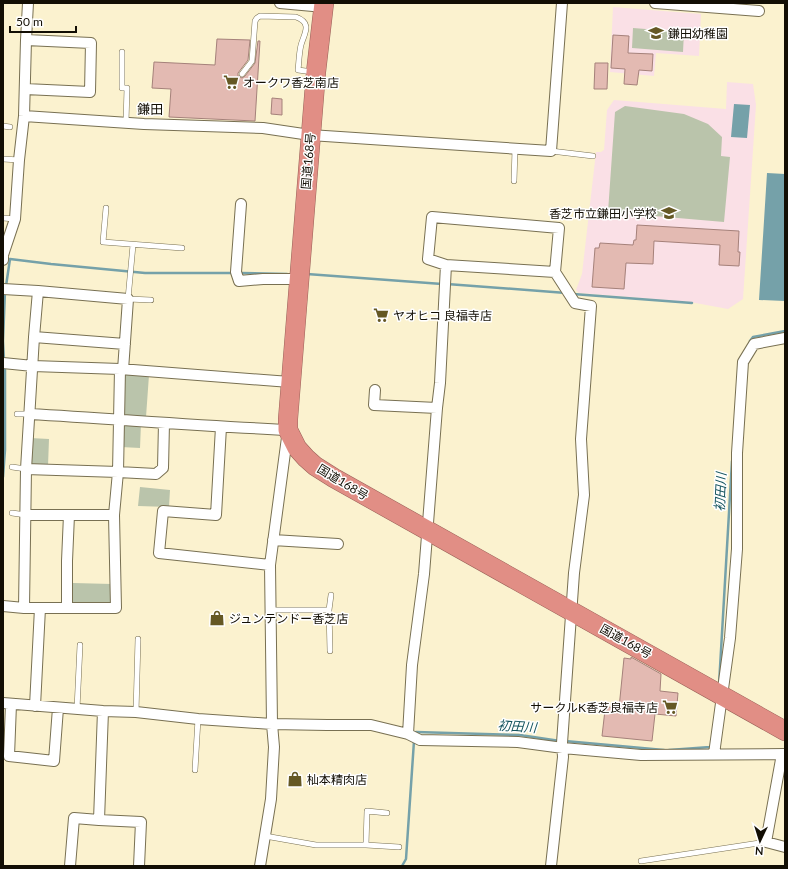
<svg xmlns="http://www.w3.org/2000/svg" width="788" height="869" font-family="Lato,'Noto Sans JP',sans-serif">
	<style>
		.education { fill: #fae0e6 }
		.green { fill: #bac4ab }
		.water { fill: #75a1a9 }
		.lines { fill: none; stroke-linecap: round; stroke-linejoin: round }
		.stream { stroke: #75a1a9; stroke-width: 2.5 }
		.building { fill: #e3bab2; stroke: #a5817a }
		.lane-casing { stroke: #787052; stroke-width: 6 }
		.street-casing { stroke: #787052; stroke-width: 12 }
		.highway-casing { stroke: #996158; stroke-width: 20 }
		.lane { stroke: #fff; stroke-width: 5 }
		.street { stroke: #fff; stroke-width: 10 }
		.highway { stroke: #e18e85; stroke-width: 19 }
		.labels { text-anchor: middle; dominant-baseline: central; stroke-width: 3; stroke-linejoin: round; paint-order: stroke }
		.poi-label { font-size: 12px; fill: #120e04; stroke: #fff; text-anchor: start }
		.street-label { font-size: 12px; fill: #120e04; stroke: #fff }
		.neighbourhood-label { font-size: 13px; fill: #120e04; stroke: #fff }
		.water-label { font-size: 13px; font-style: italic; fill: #15545e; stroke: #fff }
	</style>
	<rect width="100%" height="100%" fill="#fbf2cf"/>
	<path class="education" d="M613,7L701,14L699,56L656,53L654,76L610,72Z
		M727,82L753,84L756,105L743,299L728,309L690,302L579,293L576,290L582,274L596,152H601L604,150L607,110L614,100L726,109Z"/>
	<path class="green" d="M633,28L684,32L683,52L632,48Z
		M625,106L684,114L708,124L722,137L721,156L730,157L724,222L608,212L615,112Z
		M124,374L149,375L146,417L122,416Z
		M122,421L141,423L140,448L121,447Z
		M30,438L49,439L48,466L29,467Z
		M140,487L170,490L169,507L138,506Z
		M73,583L112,584L114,606H72Z"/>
	<path class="water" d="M734,104L750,105L747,138L731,137Z
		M767,173L785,174V301L759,300Z"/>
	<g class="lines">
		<path class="stream" d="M240,273L287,274
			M307,274L442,284
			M447,284L566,293
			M6,286L10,259L51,264L145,273H235
			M573,294L692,303
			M750,341L753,337L785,331
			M4,360L3,341L5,291
			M3,477L5,450V365
			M719,685L732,461
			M416,732L520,735L560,741
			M565,741L664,750
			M669,750L710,747L711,746
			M402,866L406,859L414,741"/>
	</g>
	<path class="building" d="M613,35L629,36L628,53L653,54L652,71L639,70L637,85L624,84L625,69L611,68Z
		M217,39L250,40L248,60L238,73V76L242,78L245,76L255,63L258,41H260L255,121L169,117L171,89L152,88L154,62L215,65Z
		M595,63H608L607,89H594Z
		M272,98L282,99V115L271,114Z
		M637,225L739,231L738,252H740L739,266L719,265L720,245L654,241L653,264L626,263L624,289L592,287L595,248H599L600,243L633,245L634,240H636Z
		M631,657L661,674L660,691L678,693L676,716L655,714L652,741L602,736L605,710H607L608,707L619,708L624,658L631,659Z"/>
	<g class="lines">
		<g class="lane-casing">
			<path id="lane" d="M122,52V88H127L126,122
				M242,74L252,61L255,21L257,18L260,16L296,17C313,23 304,34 301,45C299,53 299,62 298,70L313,72
				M3,126L10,127
				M551,151L593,156
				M3,159L19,160
				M514,181L515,149
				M106,208L103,242L182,248
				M3,218L15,219
				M133,245L128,299L151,300
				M17,414H30
				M12,467L26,469
				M12,513L26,515
				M270,610H329
				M330,651L329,610L331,595
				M77,709L80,645
				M136,712L138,639
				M195,770L198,719
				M265,836L316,845H366L399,847
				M366,845L367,811L387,813
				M641,861L766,842"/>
		</g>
		<g class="street-casing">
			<path id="street" d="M280,3L324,7
				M655,3L759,11
				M25,89L90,92L91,43L26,40
				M24,116L144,124L263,128L310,135L551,151L562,3
				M241,204L236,272L239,281L263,279H299
				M3,260V255L15,219L19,160L24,116L26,40L28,3
				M3,289L38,291L128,299L123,370
				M34,337L125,344
				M3,363L33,366L120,369L290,382
				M375,390L374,405L437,408
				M30,414C116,419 202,426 288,430L270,565L272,724L274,747L271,799L260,866
				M221,427L216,515L163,511L159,553L270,565
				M26,469L118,472L156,474L163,468L164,423
				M26,515H114
				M273,540L338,544
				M3,606L24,608H116L114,515L118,472L120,369
				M24,608L26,469L34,337L38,291
				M67,608V561L69,515
				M3,703L103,711L136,712L198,719L272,724L327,725H371L408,734L420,740L518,742L563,748L641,755L785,754
				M11,704L9,756L54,761L58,708
				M35,706L40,608
				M103,711L99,820L141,822L139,866
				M408,734L412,665L424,574L437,408L440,383L446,265
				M714,754L730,638L737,549V453L743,362L754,344L785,338
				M782,754L766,842L785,847
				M70,866L74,818L99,820
				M551,866L563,757L562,743L574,573L584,495L581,439L591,306L575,303L555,272L446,265L428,259L432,217L559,228L555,272"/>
		</g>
		<g class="highway-casing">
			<path id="highway" d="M324,3L316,72L288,419V430L297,448L306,458L315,466L334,478L785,731"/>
		</g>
		<use href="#lane" class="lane"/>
		<use href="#street" class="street"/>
		<use href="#highway" class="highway"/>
	</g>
	<defs>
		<g id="school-bare" transform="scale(1.2)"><path d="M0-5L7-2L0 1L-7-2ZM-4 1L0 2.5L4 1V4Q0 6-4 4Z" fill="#655824" stroke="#fff" stroke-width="2.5" paint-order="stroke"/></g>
		<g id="supermarket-bare" transform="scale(1.2)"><path d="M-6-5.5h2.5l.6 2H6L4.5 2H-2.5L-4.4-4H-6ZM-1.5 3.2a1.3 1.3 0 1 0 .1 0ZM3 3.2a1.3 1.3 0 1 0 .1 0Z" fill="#655824" stroke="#fff" stroke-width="2.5" paint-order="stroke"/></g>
		<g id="shop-bare" transform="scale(1.2)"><path d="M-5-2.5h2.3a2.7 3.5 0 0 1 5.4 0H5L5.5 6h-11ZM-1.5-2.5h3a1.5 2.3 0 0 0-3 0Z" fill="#655824" stroke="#fff" stroke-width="2.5" paint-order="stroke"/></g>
	</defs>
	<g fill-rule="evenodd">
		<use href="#school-bare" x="656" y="33"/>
		<use href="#supermarket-bare" x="231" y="82"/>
		<use href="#school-bare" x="669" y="213"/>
		<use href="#supermarket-bare" x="381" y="315"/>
		<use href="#shop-bare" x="217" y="618"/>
		<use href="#supermarket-bare" x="670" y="707"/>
		<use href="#shop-bare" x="295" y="779"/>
	</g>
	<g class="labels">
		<g class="poi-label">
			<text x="668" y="33">鎌田幼稚園</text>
			<text x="243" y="82">オークワ香芝南店</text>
			<text x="657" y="213" text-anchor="end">香芝市立鎌田小学校</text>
			<text x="393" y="315">ヤオヒコ 良福寺店</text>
			<text x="229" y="618">ジュンテンドー香芝店</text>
			<text x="658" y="707" text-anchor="end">サークルK香芝良福寺店</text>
			<text x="307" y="779">杣本精肉店</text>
		</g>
		<g class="street-label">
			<text transform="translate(308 161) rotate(-85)">国道168号</text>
			<text transform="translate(343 482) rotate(31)">国道168号</text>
			<text transform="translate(626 641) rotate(29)">国道168号</text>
		</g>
		<g class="neighbourhood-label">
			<text x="150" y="109">鎌田</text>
		</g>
		<g class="water-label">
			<text transform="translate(720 492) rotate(-87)">初田川</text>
			<text transform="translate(517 726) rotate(4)">初田川</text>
		</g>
	</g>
	<rect width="788" height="869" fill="none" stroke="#120e04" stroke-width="8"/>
	<g transform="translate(760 841) rotate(184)" stroke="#ffffff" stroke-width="3" paint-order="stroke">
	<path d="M0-3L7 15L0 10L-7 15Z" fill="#120e04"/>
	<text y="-6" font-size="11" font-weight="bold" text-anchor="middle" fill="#120e04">N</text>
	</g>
	<path d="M10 26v6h66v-6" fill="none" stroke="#120e04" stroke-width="2"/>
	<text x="16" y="26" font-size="12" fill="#120e04" stroke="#ffffff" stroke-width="3" paint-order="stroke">50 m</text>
</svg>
